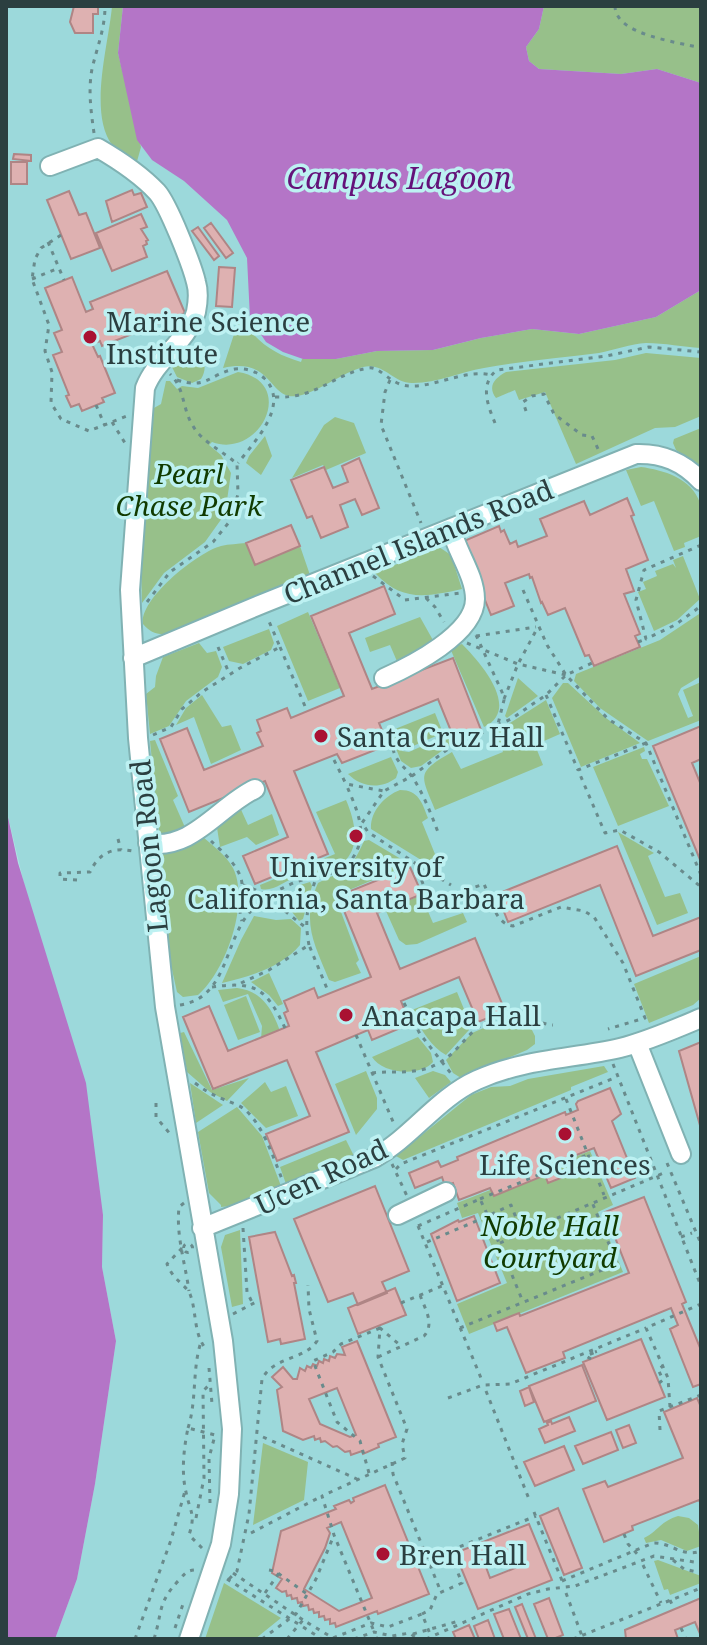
<svg xmlns="http://www.w3.org/2000/svg" width="707" height="1645" font-family="'Noto Serif',serif">
	<style>
		.built { fill: #9cd9db }
		.green { fill: #97c08a }
		.water { fill: #b475c7 }
		.building { fill: #deb1b1; stroke: #af8585; stroke-width: 2; fill-rule: evenodd }
		.lines { fill: none; stroke-linecap: round; stroke-linejoin: round }
		.minor-casing { stroke: #80b2b3; stroke-width: 22 }
		.path { stroke: #698b8c; stroke-width: 3; stroke-dasharray: 4 6; stroke-linecap: butt }
		.minor { stroke: #fff; stroke-width: 18 }
		.poi-dot { fill: #a91132; stroke: #bdf1f2; stroke-width: 3 }
		.labels { text-anchor: middle; dominant-baseline: central; stroke-width: 7; stroke-linejoin: round; paint-order: stroke }
		.poi-label { font-size: 28px; fill: #2b3f40; stroke: #bdf1f2; text-anchor: start }
		.park-label { font-size: 28px; font-style: italic; fill: #113b00; stroke: #bdf1f2 }
		.street-label { font-size: 28px; fill: #2b3f40; stroke: #bdf1f2 }
		.water-label { font-size: 30px; font-style: italic; fill: #641279; stroke: #bdf1f2 }
	</style>
	<rect width="100%" height="100%" fill="#b0e3e5"/>
	<path class="built" d="M6,6H701V1639H55L77,1579L95,1484L116,1341L102,1267L103,1215L6,808Z"/>
	<path class="green" d="M112,6H123L118,53L141,147L136,165C128,159 118,153 112,145C88,112 109,43 112,6Z
		M544,6H701V83L657,69L621,74L539,69L529,61L526,47L539,29Z
		M701,290V348C683,347 665,343 646,343C631,344 614,350 599,353C561,358 522,361 484,368C460,372 438,383 413,383C394,384 384,362 363,367C342,373 323,389 302,395C267,405 277,356 223,368L238,322H244C258,344 277,355 301,362L302,359H336L377,351L433,350L481,338L532,329L579,334L656,317Z
		M189,346C201,353 210,364 201,379L192,383L177,377L171,365L175,361L183,368L191,359L185,350Z
		M646,353L701,358V416L675,427L655,428L576,464L545,392L519,400L515,390L496,398C487,386 495,378 506,372L615,360Z
		M238,372C298,382 260,460 212,442L209,445L221,455L231,473L225,514L205,542L164,573L142,603L141,568L154,408L161,404L166,381H170L177,389L182,386L198,388Z
		M335,417L354,423L366,453L326,470L323,465L292,478L324,425Z
		M701,428V467L676,450L673,443L674,439Z
		M265,436L272,456L261,475L246,463L249,456Z
		M641,467C663,470 692,478 700,503C703,512 701,526 701,536L684,543L685,547L674,551L654,501L641,506L626,470Z
		M246,543L255,564L300,546L310,575L167,634C156,635 150,632 143,624C139,599 198,552 221,546C229,544 238,544 246,543Z
		M439,547L451,555L462,589C426,597 402,602 375,573Z
		M683,556L700,599L677,620L654,631L638,592L646,589L643,582L657,576L655,571L673,564L676,568L673,560Z
		M308,612L340,688L308,701L277,626Z
		M699,614L701,615V676L681,688L678,694L688,718L693,716L683,690L701,682V720L648,741L600,708L574,681L576,674L660,640Z
		M420,617L434,642L399,666L390,645L370,652L365,638Z
		M269,629L274,643L271,650L243,664L229,661L223,647Z
		M199,643L207,653L216,651L222,667L218,677L186,701L169,726L150,734L146,694L155,687L156,676L163,657Z
		M462,644C479,661 522,709 484,727L450,648Z
		M518,678L538,696L507,718L505,716Z
		M563,683H568L606,718L640,743L581,767L552,698Z
		M202,695L222,727L231,725L241,750L211,764L194,717L176,725L186,708Z
		M546,700L560,734L535,745L543,765L435,810C421,775 415,773 452,752L461,769L503,752L496,732Z
		M435,713L443,733L404,750L395,729Z
		M394,734L402,751L409,752L449,734L454,742L421,766L411,768L401,761L391,736Z
		M155,740L178,796L173,800L187,832L160,841L150,741Z
		M644,747L645,751L640,754L642,759H647L669,806L618,826L593,767Z
		M391,757L398,772L396,778C380,790 361,787 348,774Z
		M400,790C419,790 422,803 428,818L422,822L439,864L434,868L371,829C370,812 384,796 400,790Z
		M346,800C356,823 363,855 334,868C322,873 309,873 296,877C284,881 274,892 261,889L260,885L335,854L316,812Z
		M238,803L248,825L272,814L279,835L256,845L247,837L220,847L216,821Z
		M618,832L654,853L648,856L665,897L680,893L688,913L657,925Z
		M202,836C212,845 226,855 233,868C250,902 226,971 198,995L183,997L177,992L171,965L161,850Z
		M369,840L406,862L394,871L335,896L359,960L356,963L361,973L335,982L329,980C314,943 301,922 318,883C346,869 350,872 364,841Z
		M310,882L312,886L303,919L299,921L289,908L297,886Z
		M421,895L433,923L463,913L467,922L417,944L406,945L399,940L386,911Z
		M254,916L276,920L291,919L301,928L300,945C282,967 249,977 222,983L241,940Z
		M701,956V998L693,1005L649,1023L634,984Z
		M269,973L283,1004L278,1006L269,995L251,982Z
		M237,988C262,991 272,1009 280,1031L261,1039L262,1026L248,994L223,1002L218,990Z
		M457,992L466,1014L460,1018L463,1025L468,1024L469,1030L446,1055C430,1046 419,1027 412,1010Z
		M246,996L260,1032L238,1040L224,1005Z
		M509,1017L528,1022L535,1036V1044L527,1050L461,1078L453,1073L446,1060L472,1033Z
		M184,1032L212,1090L249,1078L227,1101L210,1092L187,1072L180,1033Z
		M418,1037L431,1053L433,1062C421,1077 382,1074 372,1057Z
		M604,1066L608,1072L571,1087V1090L403,1160L396,1156L471,1095L491,1087L510,1086L528,1079Z
		M366,1071L377,1098V1109L356,1135L335,1084Z
		M433,1071L445,1075L451,1082L429,1098L415,1078Z
		M265,1082L271,1092L286,1086L298,1116L266,1128L241,1103Z
		M190,1083L223,1105L196,1123Z
		M237,1107L262,1136L281,1186L231,1206L221,1207V1205L209,1193L198,1132Z
		M346,1140L354,1156L286,1184L280,1167Z
		M590,1151L613,1205L598,1212L623,1272L469,1334L457,1304L507,1283L478,1213L462,1218L457,1203Z
		M240,1230L243,1304L232,1307L221,1247L225,1235Z
		M263,1443L308,1462L304,1500L253,1525Z
		M678,1516L689,1518L698,1525L701,1546L687,1551L661,1540L646,1543L644,1538C657,1532 661,1521 678,1516Z
		M658,1560L701,1576V1583L670,1595L668,1589L664,1590L654,1561Z
		M224,1583L281,1618L255,1639H205Z"/>
	<path class="water" d="M123,6H544L539,29L526,47L529,61L539,69L621,74L657,69L701,83V290L656,317L579,334L532,329L481,338L433,350L377,351L336,359H303L283,352L266,342L250,318L247,258L227,220L184,181L152,160L137,140L118,53Z
		M6,808L18,863L86,1083L103,1215L102,1267L116,1341L95,1484L77,1579L55,1639H6Z"/>
	<path class="building" d="M74,6H98V14H93V33H75L70,22Z
		M14,154L31,155V161L13,159Z
		M11,162H27V184H11Z
		M132,190L134,195L141,193L147,207L112,222L106,201Z
		M69,191L79,215L86,213L100,248L71,259L47,200Z
		M141,214L147,227L141,229L148,240L146,241L147,244L143,246L147,257L112,271L96,233Z
		M211,223L233,253L226,258L204,228Z
		M198,227L219,256L214,260L192,231Z
		M219,267L235,268L232,307L216,306Z
		M167,271L185,313L102,346L100,341L92,344L98,357L100,356L115,393L102,398L104,402L82,411L79,404L71,407L66,396L69,395L53,355L62,352L54,333L62,330L45,288L72,277L86,312L93,309L90,302Z
		M359,458L379,508L362,515L355,499L340,505L348,527L321,538L312,516L307,518L291,480L324,467L333,488L348,482L342,466Z
		M627,498L634,515L631,516L648,560L626,569L634,591L624,594L640,634L635,636L640,647L594,666L589,655L585,656L565,608L548,615L542,602L541,603L532,577L530,578L529,574L505,583L514,606L491,615L469,560L464,541L499,526L501,532L504,530L510,544L516,541L518,547L547,536L540,519L584,501L590,515Z
		M291,525L300,546L255,565L246,543Z
		M384,586L395,614L349,633L372,689L453,658L481,730L455,741L438,699L379,723L388,745L342,763L337,754L294,771L328,854L255,884L243,856L288,837L265,781L189,812L160,739L187,728L204,770L263,746L257,733L261,731L257,720L287,708L291,718L344,696L311,616Z
		M701,726V759L692,763L701,785V862L653,746Z
		M617,846L653,936L701,917V950L636,976L600,885L508,922L497,894Z
		M410,867L422,894L377,913L400,969L475,938L505,1011L478,1022L459,977L401,1001L410,1024L372,1040L368,1030L316,1052L349,1132L277,1161L266,1134L310,1116L287,1060L213,1089L183,1017L209,1006L228,1051L289,1026L284,1013L288,1011L284,1001L314,988L318,998L371,977L338,896Z
		M701,1042V1129L679,1051Z
		M610,1088L621,1114L612,1121L635,1178L611,1188L594,1148L556,1163L561,1178L548,1183L545,1175L494,1196L490,1188L459,1200L453,1183L445,1186L442,1177L415,1188L409,1173L438,1161L441,1167L458,1160L457,1157L565,1112L566,1115L578,1110L576,1104L578,1101Z
		M375,1186L409,1271L382,1282L387,1293L358,1305L353,1293L328,1302L294,1219Z
		M644,1197L686,1302L682,1304L701,1350V1384L693,1387L670,1329L678,1325L671,1308L563,1352L565,1358L526,1373L507,1327L497,1331L494,1323L519,1313L520,1316L629,1273L605,1212Z
		M474,1216L500,1283L457,1301L431,1234L458,1220L459,1222Z
		M275,1232L292,1276L294,1275L296,1283H294L305,1339L281,1344L280,1339L268,1342L249,1237Z
		M395,1288L406,1315L358,1334L348,1308Z
		M641,1339L665,1397L607,1420L583,1362Z
		M357,1341L396,1437L378,1444L379,1447L363,1454L362,1451L351,1455L350,1451L345,1452L337,1446L333,1447L325,1441L321,1442L320,1438L315,1440L314,1436L303,1440L283,1431L277,1390L282,1387L272,1377L283,1367L293,1379H297L300,1368L305,1371L307,1366L311,1368L313,1364L317,1366L319,1361L323,1363L324,1359L329,1361L330,1356L335,1358L337,1354L345,1355L342,1347ZM337,1388L356,1435L350,1437L320,1424L309,1399Z
		M582,1365L596,1401L544,1422L529,1386Z
		M529,1387L534,1402L525,1406L520,1391Z
		M697,1398L701,1407V1505L699,1500L632,1526L633,1530L604,1542L583,1489L605,1481L608,1487L683,1458L664,1412Z
		M569,1417L575,1431L545,1443L539,1429L548,1425L547,1423L551,1421L552,1424Z
		M629,1425L636,1443L623,1448L616,1430Z
		M611,1432L618,1450L583,1464L575,1446Z
		M564,1446L574,1470L535,1486L524,1462Z
		M385,1485L429,1594L378,1614L377,1611L336,1627L335,1623L330,1624V1619L325,1620L324,1616L319,1617V1612L314,1613L313,1609L309,1610L308,1605L303,1606L302,1602L298,1603L297,1598L292,1599L291,1595L287,1596L286,1591L282,1592L276,1588L282,1579L272,1573L281,1531L336,1509L334,1506L349,1500L351,1503L354,1501L353,1498ZM341,1522L372,1598L339,1611L304,1589L325,1548L330,1533L327,1528Z
		M558,1508L582,1568L564,1575L540,1516Z
		M529,1524L552,1580L478,1609L455,1553ZM516,1555L520,1566L490,1578L486,1567Z
		M549,1598L563,1635L553,1639H548L534,1604Z
		M701,1598V1636L695,1622L675,1630L678,1639H626L625,1630Z
		M522,1604L536,1639H528L515,1607Z
		M509,1609L521,1639H504L494,1614Z
		M488,1620L495,1639H479L474,1626Z
		M469,1625L475,1639H456L453,1632Z"/>
	<g class="lines">
		<g class="minor-casing">
			<path id="minor" d="M50,166L98,148C117,159 142,176 157,192C168,204 192,265 196,282C199,292 198,302 196,312C187,342 156,359 145,388L130,590L138,738L165,1007L223,1341L232,1429L229,1494L221,1544L189,1639
				M133,658L262,604L636,454C663,453 683,462 701,481
				M384,678C411,666 475,634 475,599C475,575 456,551 451,528
				M148,843C192,851 219,806 255,789
				M637,1043L681,1154
				M398,1215L446,1192
				M202,1228L374,1158C412,1137 437,1098 477,1080C523,1059 572,1059 620,1048C648,1041 675,1029 701,1018"/>
		</g>
		<path class="path" d="M615,6C615,35 678,42 701,48
			M94,133C91,112 88,90 92,69C97,47 105,29 105,6
			M61,235L41,248L35,259L32,279L49,325L45,351L52,372L51,403L61,419L89,431L127,416
			M48,242L64,280
			M32,279L59,268
			M177,380C207,390 209,374 235,369C246,368 256,371 264,378C291,404 255,441 238,463
			M390,380L385,392L381,425L421,523
			M275,397C318,399 334,373 369,368C381,366 391,387 412,386C438,386 466,369 491,375
			M96,405L105,426
			M526,411L523,402L532,396L544,394L554,414L582,435L592,436L599,451
			M112,422L125,443
			M495,423C488,406 479,384 497,370L606,356L649,347L701,352
			M701,545L644,570L636,600L646,639L675,625L701,606
			M373,576L405,600L461,593
			M523,590L547,645L566,675L608,719L646,743L701,875
			M426,598L435,607L444,622
			M147,602L170,572L213,542L230,521L238,494L237,464C223,451 202,442 193,426C182,409 185,388 170,374
			M476,635L502,692L504,700L498,724
			M476,636L536,627
			M638,642L646,639
			M467,643L518,664L566,675
			M218,647L229,673
			M280,647L307,711
			M546,695L578,770
			M504,699L518,664L538,627
			M153,735L171,727L182,709L202,692L240,668L280,647L268,619
			M646,743L578,770L605,833L620,830L659,852L701,887
			M393,749C396,763 407,768 415,781C425,798 432,816 439,835
			M334,760L346,784L384,791
			M118,839L121,850
			M211,841C224,853 244,870 242,889C241,900 238,910 242,921
			M415,863L451,885
			M77,880L60,879V873L90,872C99,853 112,847 133,851
			M423,884L415,863L368,832L362,823L384,791L412,776L448,749L511,719L546,695L566,675L592,663
			M243,885L261,892L305,927
			M466,890L484,884C491,899 495,924 513,926L561,907L584,911L594,917L623,963L645,1018L608,1029
			M309,945C304,920 308,902 316,878
			M241,983L269,970L309,945L328,991
			M212,987C256,981 266,988 285,1028
			M404,1003L420,1034L453,1076
			M180,1005C228,998 224,941 250,912C264,897 283,886 302,880C320,875 339,876 352,859C370,834 356,808 346,784
			M356,1035L394,1124
			M613,1064L701,1286
			M372,1073C395,1070 417,1076 439,1063C465,1048 468,1024 505,1015C519,1012 538,1024 553,1025
			M195,1083C209,1094 220,1098 235,1104C259,1112 273,1157 282,1179
			M566,1099L604,1195
			M156,1103V1117L171,1135
			M667,1163L701,1244
			M392,1164L407,1196
			M396,1169L401,1164L617,1077
			M480,1199L587,1155
			M184,1203L179,1207C176,1236 185,1262 189,1291
			M418,1226L480,1199L488,1216L511,1205L522,1233L666,1172
			M418,1226L481,1378
			M243,1228L247,1292L253,1304
			M681,1237L692,1233
			M427,1242L488,1216L523,1302
			M500,1243L522,1233
			M183.5 1248a4.5 4.5 0 1 1 9 0a4.5 4.5 0 1 1-9 0Z
			M182,1248L167,1264C173,1280 185,1284 190,1294C197,1312 193,1335 207,1350
			M401,1303L442,1286
			M233,1314L258,1301
			M460,1328L617,1264L592,1202
			M378,1357L424,1336C435,1324 425,1309 420,1295
			M591,1359L586,1356L598,1351L595,1352
			M209,1368L212,1404
			M659,1383L663,1380L658,1369L663,1366
			M486,1391L529,1499
			M448,1398L483,1385L510,1384L646,1328
			M670,1407L668,1378L646,1328L701,1304
			M188,1428C197,1400 192,1369 201,1342
			M660,1430L659,1411L701,1395
			M263,1437L357,1479
			M392,1462L393,1474L441,1592
			M369,1473L360,1441L337,1422L313,1361L333,1352L341,1344L380,1328
			M210,1503L209,1458L214,1439
			M534,1512L563,1583
			M196,1518L204,1478L203,1391L209,1385
			M251,1533L322,1496
			M624,1534L628,1544L640,1557
			M202,1548L189,1535C196,1514 190,1512 186,1492C181,1472 184,1447 188,1428L215,1435
			M673,1560L684,1569L701,1573
			M643,1565L661,1603
			M269,1570L275,1571L307,1594
			M233,1573L303,1620
			M227,1579L322,1639
			M229,1579L237,1571L249,1514L262,1379C274,1356 305,1360 317,1341L309,1309L308,1285
			M562,1581L653,1543C671,1542 682,1558 701,1551
			M265,1593L279,1573
			M566,1593L582,1636
			M670,1600L674,1609
			M422,1614L430,1610L437,1594L462,1583L449,1551L536,1516
			M175,1628L184,1601
			M681,1628L686,1639
			M373,1629L334,1535L322,1496L405,1458L402,1444L407,1429L378,1357L380,1328L401,1346
			M413,1634L459,1621
			M376,1637L377,1639
			M135,1639L171,1540L185,1491
			M154,1639C163,1610 157,1603 180,1579C186,1572 188,1570 197,1570
			M262,1639L296,1614L316,1579L334,1535
			M287,1639L303,1620L333,1638L371,1623L388,1627L422,1614L432,1639
			M354,1639L374,1632L392,1636L410,1633L417,1639
			M426,1639L528,1594L548,1589L575,1586L654,1556L701,1563
			M573,1639L701,1588"/>
		<use href="#minor" class="minor"/>
	</g>
	<g class="poi-dot">
		<circle cx="90" cy="337" r="8"/>
		<circle cx="321" cy="736" r="8"/>
		<circle cx="356" cy="836" r="8"/>
		<circle cx="346" cy="1015" r="8"/>
		<circle cx="565" cy="1134" r="8"/>
		<circle cx="383" cy="1554" r="8"/>
	</g>
	<g class="labels">
		<g class="poi-label">
			<text x="106" y="321">Marine Science<tspan x="106" dy="32">Institute</tspan></text>
			<text x="337" y="736">Santa Cruz Hall</text>
			<text x="356" y="866" text-anchor="middle">University of<tspan x="356" dy="32">California, Santa Barbara</tspan></text>
			<text x="362" y="1015">Anacapa Hall</text>
			<text x="565" y="1164" text-anchor="middle">Life Sciences</text>
			<text x="399" y="1554">Bren Hall</text>
		</g>
		<g class="park-label">
			<text x="189" y="473">Pearl<tspan x="189" dy="32">Chase Park</tspan></text>
			<text x="550" y="1225">Noble Hall<tspan x="550" dy="32">Courtyard</tspan></text>
		</g>
		<g class="street-label">
			<text transform="translate(418 541) rotate(-22)">Channel Islands Road</text>
			<text transform="translate(148 846) rotate(-96)">Lagoon Road</text>
			<text transform="translate(321 1176) rotate(-25)">Ucen Road</text>
		</g>
		<g class="water-label">
			<text x="399" y="177">Campus Lagoon</text>
		</g>
	</g>
	<rect width="707" height="1645" fill="none" stroke="#2b3f40" stroke-width="16"/>
</svg>
